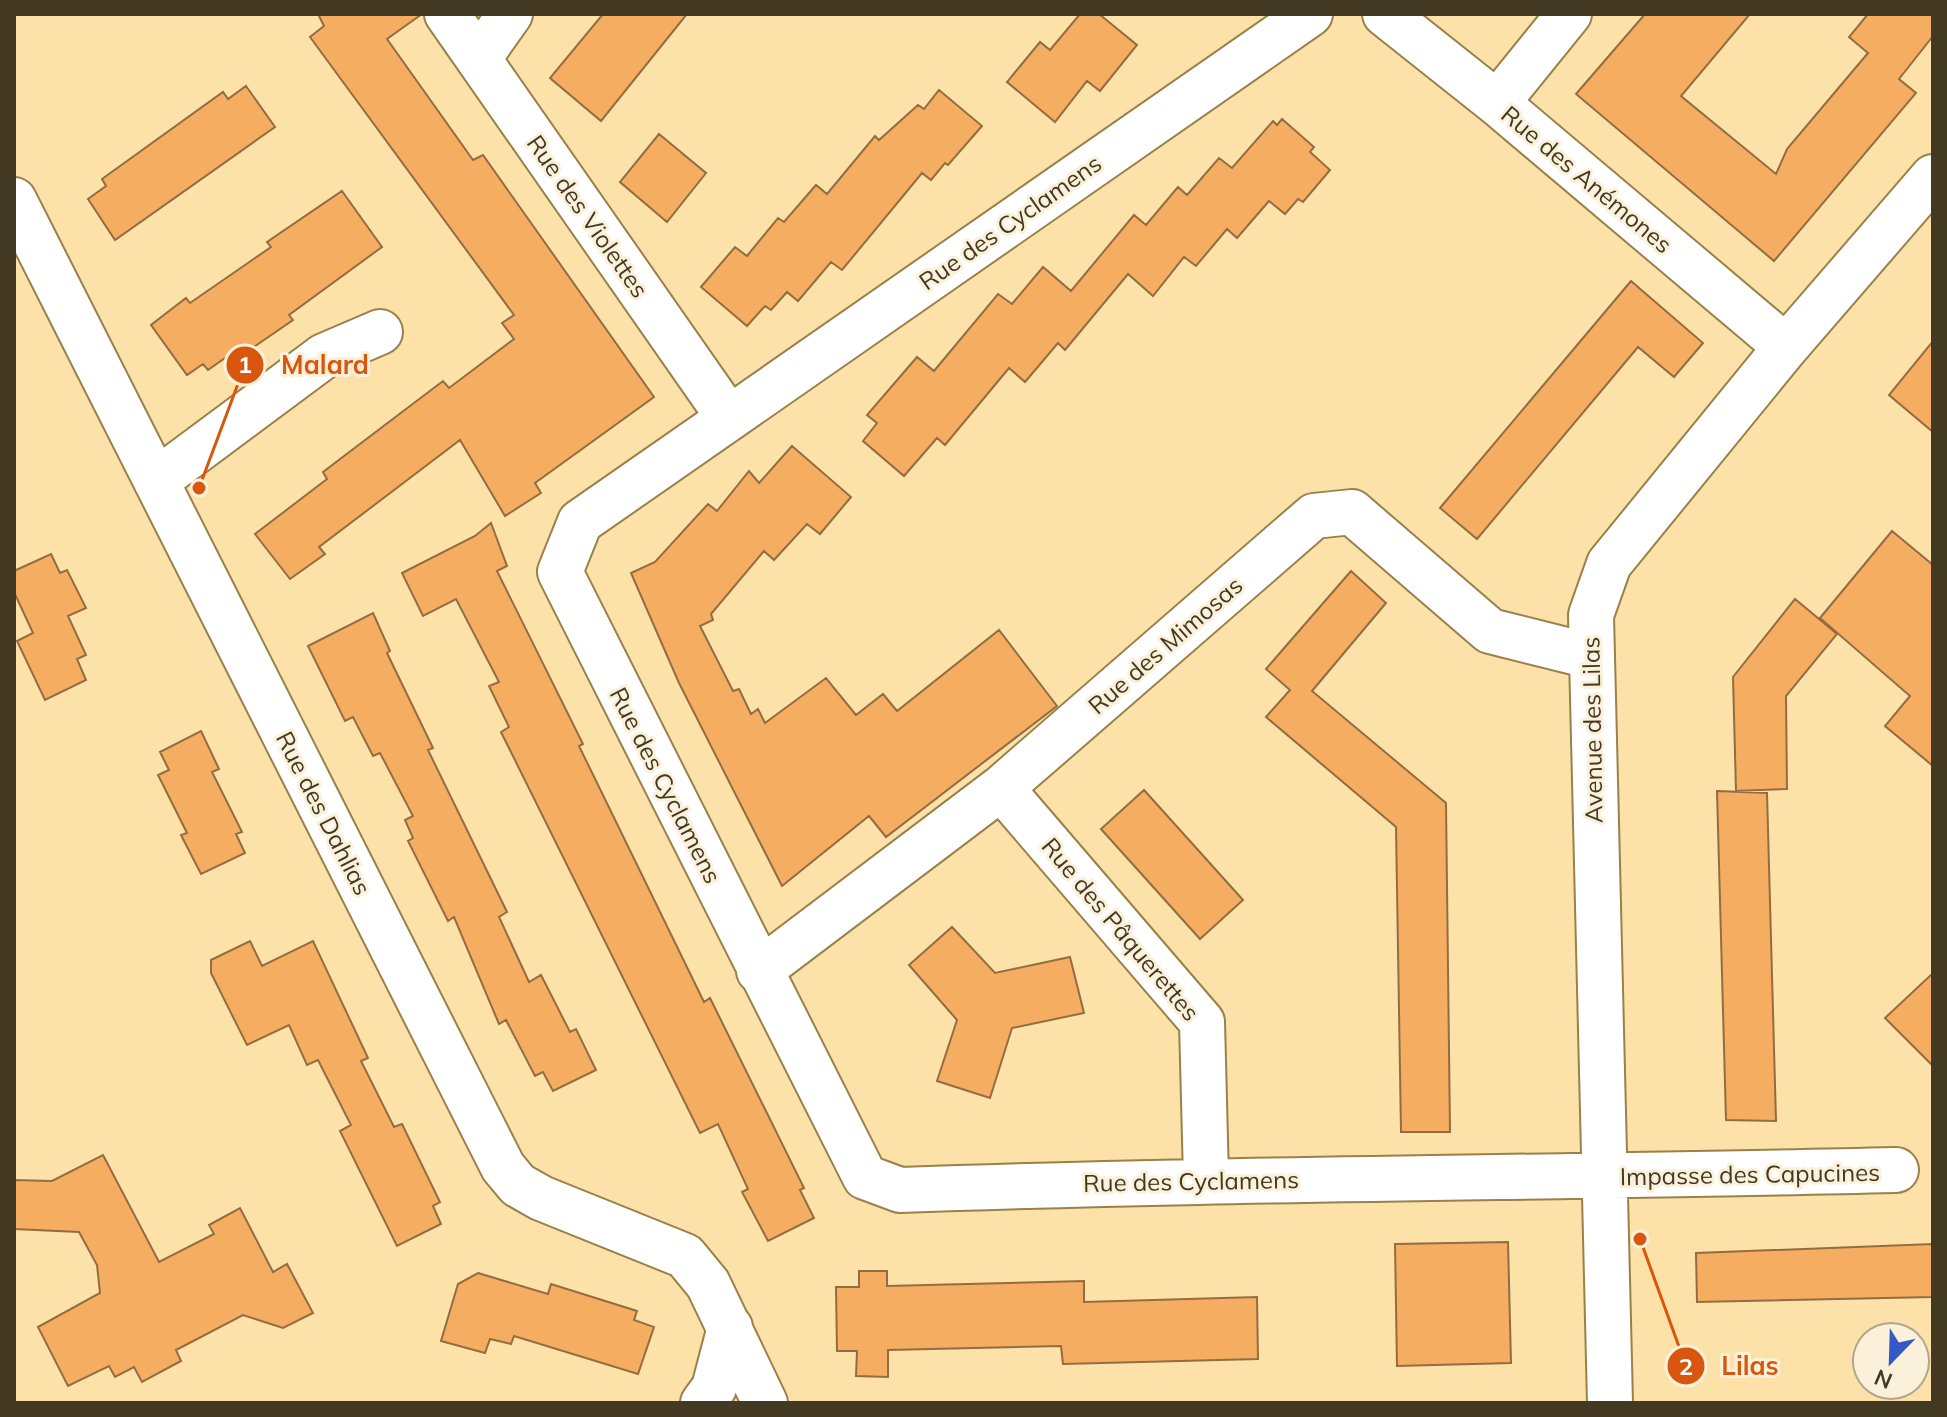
<svg xmlns="http://www.w3.org/2000/svg" width="1947" height="1417" font-family="Mulish,sans-serif">
	<style>
		.building { fill: #f5ae61; stroke: #946c41; stroke-width: 2 }
		.lines { fill: none; stroke-linecap: round; stroke-linejoin: round }
		.minor-casing { stroke: #98814a; stroke-width: 48 }
		.minor { stroke: #fff; stroke-width: 44 }
		.labels { text-anchor: middle; dominant-baseline: central; stroke-width: 6; stroke-linejoin: round; paint-order: stroke }
		.street-label { font-size: 24px; fill: #433821; stroke: #fbf1db }
		.leader { fill: none; stroke: #d8560e; stroke-width: 3 }
		.callout-dot { fill: #d8560e; stroke: #fbf1db; stroke-width: 3 }
		.mark-label { font-size: 24px; text-anchor: middle; font-weight: bold; fill: #fff }
		.callout-label { font-size: 26px; text-anchor: middle; font-weight: bold; fill: #d8560e; stroke: #fbf1db; stroke-width: 6; stroke-linejoin: round; paint-order: stroke }
	</style>
	<rect width="100%" height="100%" fill="#fce2a9"/>
	<path class="building" d="M318,14H422L387,39L473,160L483,155L654,397L535,483L541,493L505,516L460,440L319,547L325,554L290,579L255,534L327,479L323,472L406,409L443,381L449,388L514,339L502,323L514,315L310,37L324,26Z
		M603,14H687L601,121L550,78Z
		M1080,14H1099L1137,45L1100,91L1087,81L1055,122L1007,82L1040,42L1050,50Z
		M1645,14H1750L1681,96L1776,174L1787,149L1868,53L1849,37L1868,14H1933V36L1899,79L1916,93L1774,261L1576,94Z
		M246,86L275,127L115,240L88,199L106,186L102,179L223,92L228,99Z
		M939,90L982,126L948,165L945,163L931,180L922,173L842,270L831,262L798,301L787,292L771,310L765,306L747,326L701,287L735,247L747,256L778,218L784,222L816,185L827,194L875,136L879,140L918,105L924,109Z
		M1282,119L1314,147L1310,152L1330,170L1303,202L1298,199L1285,214L1269,201L1237,238L1227,229L1196,266L1184,257L1153,296L1128,274L1065,350L1058,343L1025,382L1009,368L945,445L937,438L904,476L863,441L877,423L867,415L917,357L934,371L998,294L1012,304L1043,267L1071,291L1134,215L1146,225L1178,187L1187,195L1219,158L1232,168L1273,121L1277,125Z
		M659,134L706,173L667,222L620,182Z
		M342,191L382,247L289,315L293,320L232,362L228,356L208,370L203,364L187,375L151,325L186,298L190,303L271,247L267,242Z
		M1631,281L1703,343L1674,377L1638,347L1477,539L1440,508Z
		M1933,341V432L1889,395Z
		M792,446L851,497L820,534L807,524L774,560L764,551L711,614L713,620L700,626L733,691L739,689L751,714L758,709L765,723L826,678L856,715L883,694L897,711L999,630L1057,706L886,837L869,816L782,886L679,683L631,573L655,562L708,504L717,511L749,471L759,483Z
		M491,523L507,566L497,571L583,744L579,746L704,1002L710,998L804,1188L800,1190L814,1218L768,1241L742,1192L748,1189L718,1124L700,1133L501,732L509,727L489,686L499,682L456,599L423,616L402,573L475,536Z
		M1892,531L1933,565V766L1885,726L1910,696L1820,618Z
		M51,554L60,573L67,570L86,608L68,616L86,655L77,659L86,680L45,700L17,641L33,633L14,592V571Z
		M1351,571L1386,603L1312,691L1446,803L1450,1132H1401L1396,827L1266,717L1290,690L1266,669Z
		M1795,599L1837,634L1786,696L1787,789L1736,791L1733,677Z
		M373,613L390,651L387,653L433,748L428,750L507,912L499,917L529,982L541,975L570,1032L576,1029L596,1070L553,1091L543,1072L535,1076L506,1020L499,1024L454,917L448,921L408,841L413,838L405,820L413,816L380,753L373,756L353,717L345,721L308,646Z
		M201,731L219,769L212,772L242,832L236,834L245,853L201,874L181,835L187,833L158,775L169,770L160,752Z
		M1144,790L1243,900L1200,939L1101,829Z
		M1717,791L1767,793L1776,1121L1726,1120Z
		M952,927L995,973L1070,957L1084,1013L1012,1028L990,1098L937,1081L957,1020L909,965Z
		M250,941L262,966L313,941L368,1058L361,1061L394,1127L402,1124L440,1202L433,1206L441,1224L397,1246L340,1131L351,1125L318,1060L307,1065L289,1025L247,1045L211,973V960Z
		M1933,973V1066L1885,1018Z
		M103,1155L159,1262L214,1234L209,1225L240,1208L273,1272L287,1264L313,1313L283,1328L243,1315L176,1350L181,1361L142,1382L134,1367L115,1377L109,1366L68,1386L38,1327L100,1293L97,1265L79,1232L14,1229V1180L52,1181Z
		M1508,1242L1511,1363L1397,1366L1395,1244Z
		M1933,1244V1297L1697,1302L1696,1253Z
		M859,1271H887V1286L1084,1281V1302L1257,1297L1258,1359L1063,1364L1061,1346L888,1350V1377L856,1376L857,1351H837L836,1287H859Z
		M478,1273L548,1294L551,1284L637,1311L634,1320L654,1327L638,1374L514,1336L511,1344L490,1339L485,1353L441,1341L458,1284Z"/>
	<g class="lines">
		<g class="minor-casing">
			<path id="minor" d="M447,14L729,418
				M1310,14L580,522L560,572L865,1177L900,1190C1232,1178 1564,1178 1896,1170
				M1385,14L1497,103L1786,347
				M479,58L510,14
				M1497,103L1569,14
				M14,200L503,1167L518,1185L541,1198L685,1256L708,1284L765,1403
				M156,481L324,356L380,332
				M1001,788L1202,1022L1206,1179
				M759,971L1001,788L1314,516L1352,512L1490,631L1590,656
				M703,1403L714,1388L730,1327
				M1610,1403L1591,615L1609,564L1786,347L1933,177"/>
		</g>
		<use href="#minor" class="minor"/>
	</g>
	<g class="labels">
		<g class="street-label">
			<text transform="translate(1587 179) rotate(40)">Rue des Anémones</text>
			<text transform="translate(588 216) rotate(55)">Rue des Violettes</text>
			<text transform="translate(1010 222) rotate(-35)">Rue des Cyclamens</text>
			<text transform="translate(1165 645) rotate(-41)">Rue des Mimosas</text>
			<text transform="translate(1592 730) rotate(-91)">Avenue des Lilas</text>
			<text transform="translate(666 785) rotate(63)">Rue des Cyclamens</text>
			<text transform="translate(324 813) rotate(63)">Rue des Dahlias</text>
			<text transform="translate(1121 929) rotate(50)">Rue des Pâquerettes</text>
			<text transform="translate(1750 1174) rotate(-1)">Impasse des Capucines</text>
			<text transform="translate(1191 1181) rotate(-1)">Rue des Cyclamens</text>
		</g>
	</g>
	<path class="leader" d="M199 488L245 365M1640 1239L1686 1366"/>
	<g class="callout-dot">
		<circle cx="199" cy="488" r="8"/>
		<circle cx="1640" cy="1239" r="8"/>
		<circle cx="245" cy="365" r="20"/>
		<circle cx="1686" cy="1366" r="20"/>
	</g>
	<g class="mark-label">
		<text x="245" y="373">1</text>
		<text x="1686" y="1375">2</text>
	</g>
	<g class="callout-label">
		<text x="325" y="374">Malard</text>
		<text x="1750" y="1375">Lilas</text>
	</g>
	<rect width="1947" height="1417" fill="none" stroke="#433821" stroke-width="32"/>
	<g transform="translate(1891 1361) rotate(203)"><circle r="38" fill="#fbf1db" stroke="#b1a791" stroke-width="2"/>
	<path d="M0-6L14 30L0 20L-14 30Z" fill="#3558c9"/>
	<text y="-12" font-size="22" font-weight="bold" text-anchor="middle" fill="#433821">N</text>
	</g>
</svg>
